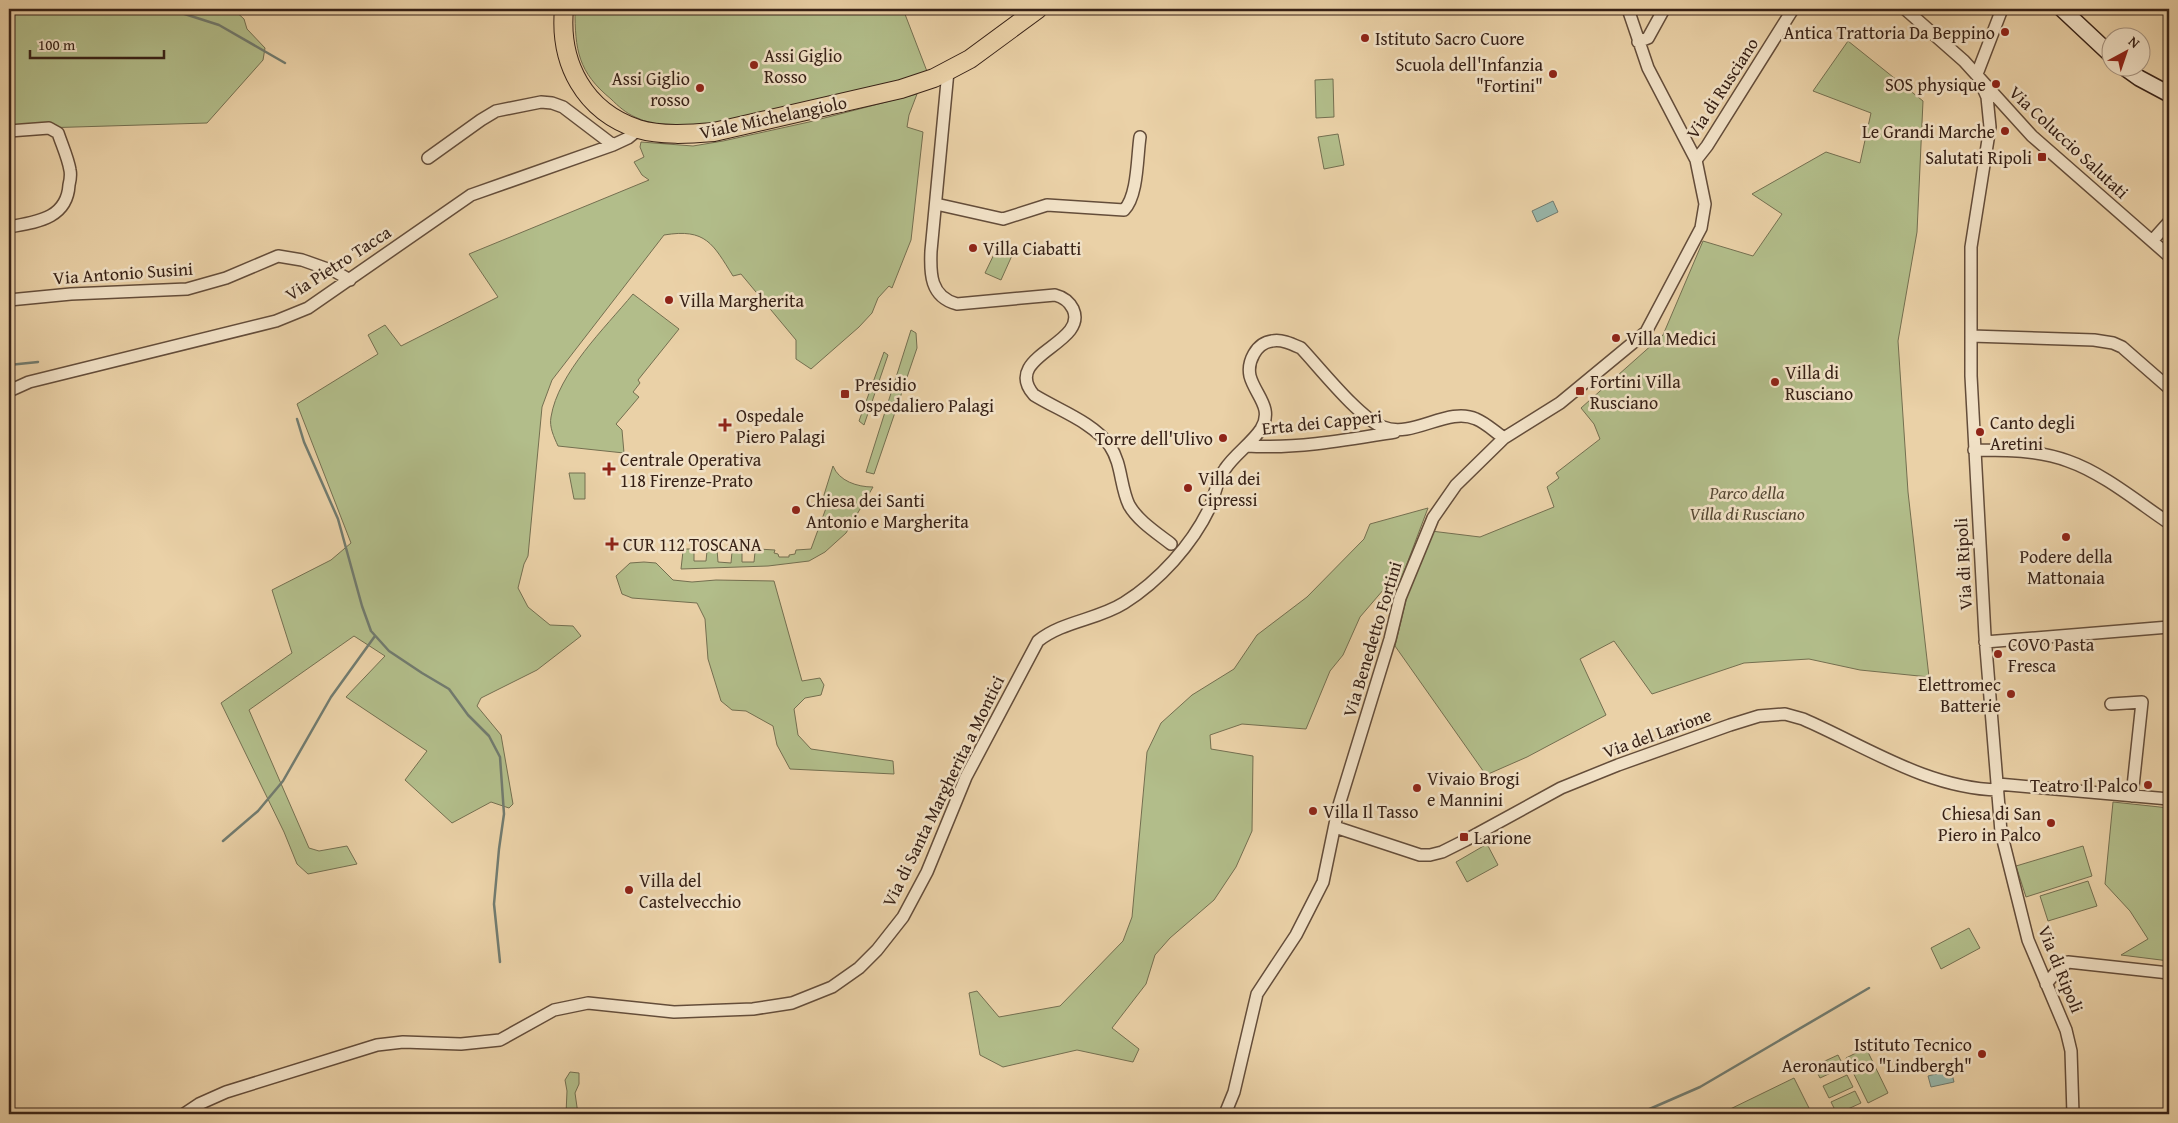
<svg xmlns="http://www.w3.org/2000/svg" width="2178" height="1123" font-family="'Gentium Book Plus',serif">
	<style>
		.green { fill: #b2bd8a; stroke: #746f50 }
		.water { fill: #98b7ab; stroke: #717b6f }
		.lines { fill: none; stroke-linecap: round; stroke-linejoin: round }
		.stream { stroke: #717b6f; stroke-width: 2.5 }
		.street-casing { stroke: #644d3a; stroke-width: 14 }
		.secondary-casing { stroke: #372116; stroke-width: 18 }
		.primary-casing { stroke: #372116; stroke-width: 20 }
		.street { stroke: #f1e1c6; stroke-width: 11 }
		.secondary { stroke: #f1e1c6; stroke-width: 15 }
		.primary { stroke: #ead1a7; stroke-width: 18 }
		.poi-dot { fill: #8f2418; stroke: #f1e1c6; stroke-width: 2 }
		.labels { text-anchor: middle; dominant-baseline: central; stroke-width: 5; stroke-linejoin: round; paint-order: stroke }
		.poi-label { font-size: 18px; fill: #372116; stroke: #f1e1c6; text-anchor: start }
		.street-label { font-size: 18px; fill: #372116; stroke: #f1e1c6 }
		.park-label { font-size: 18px; font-style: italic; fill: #564833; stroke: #f1e1c6 }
	</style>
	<rect width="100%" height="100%" fill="#ead1a7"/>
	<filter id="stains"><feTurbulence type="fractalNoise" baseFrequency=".004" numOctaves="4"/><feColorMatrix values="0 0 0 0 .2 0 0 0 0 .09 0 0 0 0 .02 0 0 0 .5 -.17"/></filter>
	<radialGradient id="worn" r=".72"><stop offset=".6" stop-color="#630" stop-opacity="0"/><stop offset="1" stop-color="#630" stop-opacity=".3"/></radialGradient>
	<path class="green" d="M9,9H233L244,19L247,29L265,48L263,60L207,123L9,129Z
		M575,9H903L928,74L902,81C862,90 821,99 780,108C737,117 678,138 635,117C626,113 618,106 611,99C578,72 575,50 575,9Z
		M1848,41L1923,101L1917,232L1898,341L1908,492L1929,677L1860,670L1809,659L1744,663L1652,694L1614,641L1580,659L1606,715L1527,757L1486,775L1395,646L1407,596L1431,531L1480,537L1554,507L1547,487L1559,478L1556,473L1600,439L1594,424L1581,408L1663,335L1703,241L1753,256L1782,214L1752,194L1826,152L1860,163L1871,113L1813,91Z
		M1333,79L1334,117L1316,118L1315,80Z
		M917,94L909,115L907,127L923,132L911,240L892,288L889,286L878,298L872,313L859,327L811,369L796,359V340L741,274L733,276C713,244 706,228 664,235L552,380L542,407L528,556L524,564L518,588L528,607L550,625L573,626L581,636L537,670L481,698L477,706L501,735L513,804L509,808L491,802L452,823L405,780L427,751L346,697L385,656L354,636L249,710L309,848L319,851L347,846L357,864L308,874L297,864L284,832L221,703L292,653L272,590L331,560L351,543L297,404L378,354L368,335L385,325L401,346L498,297L469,254L649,180L642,175L634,162L644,157L640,147L641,142L693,146L723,141L809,122Z
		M1338,134L1344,165L1324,169L1318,137Z
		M999,244L1014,251L1001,280L985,273Z
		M633,294L679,329L638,380L640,383L633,392L639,397L616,424L622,430L624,453L558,446C554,437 549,427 551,417C558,373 605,328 633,294Z
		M911,330L916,333L917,348L874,474L866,472Z
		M884,352L888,355L864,425L859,421Z
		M833,466C839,481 857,487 873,487L846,533L825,552L809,561L768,566L681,569L683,551L686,549H694V561H706L707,551L717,549L718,562L731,563L732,552L736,549L742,550V562H754L755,552L758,549L775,550L774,553L778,554L779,557H789V555L795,554L796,550L811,549L829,500L823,498Z
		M569,473H585V499H574Z
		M1428,508L1397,590L1384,589L1360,617L1343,655L1330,671L1306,729L1242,724L1210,735L1211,749L1253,756L1252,831L1236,867L1214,900L1170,938L1155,955L1146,984L1112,1028L1139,1049L1133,1062L1077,1050L1003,1067L980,1055L969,993L977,991L999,1017L1060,1006L1123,941L1132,917L1147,752L1161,723L1192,695L1234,669L1257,635L1307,597L1364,539L1370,524Z
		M644,562L656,563L673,580L692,582L716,580L774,581L802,681L820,678L824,685L821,695L805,698L794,709L798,735L811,749L893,761L894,774L790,769L777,745L773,726L746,711L732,710L721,701L708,659L705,619L697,603L632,598L622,594L616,576L630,563Z
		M2113,802L2169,808V961L2121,955L2148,939L2130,911L2105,884Z
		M1487,844L1498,865L1467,882L1456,862Z
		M2083,846L2092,876L2026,897L2016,866Z
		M2088,881L2097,906L2048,921L2040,896Z
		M1969,928L1980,948L1941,969L1931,948Z
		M1866,1048L1888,1093L1868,1103L1846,1058Z
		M1838,1055L1844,1067L1820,1078L1814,1066Z
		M570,1072L579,1073V1084L575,1093L578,1114H566L567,1091L565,1080Z
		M1847,1075L1853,1087L1829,1098L1823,1086Z
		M1794,1078L1812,1114H1723L1722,1113Z
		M1855,1091L1861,1103L1837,1114L1831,1102Z"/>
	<path class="water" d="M1553,201L1558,212L1537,222L1532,211Z
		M1951,1070L1954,1082L1931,1087L1928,1076Z"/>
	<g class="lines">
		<path class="stream" d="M169,9L219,25L285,63
			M9,365L38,362
			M297,419L304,442L338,519L362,606L371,631L389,651L422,673L449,689L468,715L489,736L500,757L504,814L499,849L494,904L500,962
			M223,841L258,811L283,781L331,697L375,636
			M1638,1114L1700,1087L1869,988"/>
		<g class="street-casing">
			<path id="street" d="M1905,9L1964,61L2032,136L2169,256
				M2002,9L1977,74L1987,97L1990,127L1971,247V376L1985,636L2001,832L2028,940L2066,1030L2071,1051L2073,1114
				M1638,42L1648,38L1664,9
				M948,71L931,251C930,273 930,297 957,304L1055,295C1063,297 1069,301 1073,309C1089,344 1000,356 1034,395C1058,410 1093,422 1110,446C1122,464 1120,486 1129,505C1138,521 1157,533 1171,544
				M9,131L49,128L58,133C62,145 68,158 70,170C71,175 70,181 69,185C67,219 36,222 9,227
				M428,158L481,120L496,111L541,102L552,103L563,107L613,145
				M1696,160L1707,146L1793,9
				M936,204L1003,219L1047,205L1124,210C1138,196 1137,157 1140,137
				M2152,241L2169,222
				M9,300L71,294L187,289L226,278L278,256L302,260L336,272L350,280
				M1971,336L2094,340L2113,343L2122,347L2169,388
				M9,391L29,382L276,321L308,308L471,195L613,145L628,138L639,129
				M1247,446C1296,449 1346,440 1395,432
				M1974,450C2005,450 2038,450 2068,461C2103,473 2139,503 2169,523
				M1985,642L2169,627
				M2111,704L2142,702L2132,796
				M1998,784L2169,799
				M1335,827L1420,855H1430L1442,852L1466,840L1561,788L1618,765L1730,725L1759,716L1785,714L1803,719C1867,747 1927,788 1998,790
				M2046,984L2057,971L2068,962L2169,973
				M184,1114L199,1104L226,1092L377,1045L403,1042L461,1044L500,1040L554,1010L588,1003L674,1012L753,1009L792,1003L832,987L859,968L877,950L903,917L927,872L966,777L1038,641C1063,621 1097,620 1124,603C1159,581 1192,545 1210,507C1215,495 1217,479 1225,469C1235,454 1251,444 1261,429C1274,408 1255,395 1250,376C1247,362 1256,343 1272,341C1282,339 1292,344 1301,348C1320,368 1359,418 1383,427C1413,439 1448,406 1476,419C1486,423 1495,432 1504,438
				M1225,1114L1234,1092L1257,994L1296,935L1323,882L1339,805L1390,639L1400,598L1433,518L1456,485L1504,438L1560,403L1646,332L1701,228L1705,204L1696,160L1648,68L1628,9"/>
		</g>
		<g class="secondary-casing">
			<path id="secondary" d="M2062,9L2110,54
				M2125,68L2139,78L2169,94"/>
		</g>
		<g class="primary-casing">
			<path id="primary" d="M564,9C559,63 584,111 638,129C661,136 690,134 714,132L901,89L934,78L970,59L1038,9"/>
		</g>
		<use href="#street" class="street"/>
		<use href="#secondary" class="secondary"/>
		<use href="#primary" class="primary"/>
	</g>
	<g class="poi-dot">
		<circle cx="2005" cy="32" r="5"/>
		<circle cx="1365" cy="38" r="5"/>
		<circle cx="754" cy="65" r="5"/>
		<circle cx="1553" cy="74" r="5"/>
		<circle cx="1996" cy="84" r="5"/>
		<circle cx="700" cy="88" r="5"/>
		<circle cx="2005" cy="131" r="5"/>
		<rect x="2037" y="152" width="10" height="10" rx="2.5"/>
		<circle cx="973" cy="248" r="5"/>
		<circle cx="669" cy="300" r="5"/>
		<circle cx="1616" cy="338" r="5"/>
		<circle cx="1775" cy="382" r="5"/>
		<rect x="1575" y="386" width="10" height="10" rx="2.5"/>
		<rect x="840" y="389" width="10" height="10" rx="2.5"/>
		<path d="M722.5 417.5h5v5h5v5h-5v5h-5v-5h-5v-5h5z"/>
		<circle cx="1980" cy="432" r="5"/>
		<circle cx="1223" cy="438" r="5"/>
		<path d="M606.5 461.5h5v5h5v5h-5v5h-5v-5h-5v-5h5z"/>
		<circle cx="1188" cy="488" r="5"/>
		<circle cx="796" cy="510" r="5"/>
		<circle cx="2066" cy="537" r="5"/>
		<path d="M609.5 536.5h5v5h5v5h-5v5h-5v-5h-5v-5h5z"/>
		<circle cx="1998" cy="654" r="5"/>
		<circle cx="2011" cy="694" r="5"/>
		<circle cx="2148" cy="785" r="5"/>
		<circle cx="1417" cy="788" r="5"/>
		<circle cx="1313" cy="811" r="5"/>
		<circle cx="2051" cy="823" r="5"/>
		<rect x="1459" y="832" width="10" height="10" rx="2.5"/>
		<circle cx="629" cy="890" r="5"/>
		<circle cx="1982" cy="1054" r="5"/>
	</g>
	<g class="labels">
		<g class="poi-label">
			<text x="1995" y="32" text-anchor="end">Antica Trattoria Da Beppino</text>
			<text x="1375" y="38">Istituto Sacro Cuore</text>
			<text x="764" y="55">Assi Giglio<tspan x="764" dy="21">Rosso</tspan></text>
			<text x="1543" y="64" text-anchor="end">Scuola dell'Infanzia<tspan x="1543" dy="21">"Fortini"</tspan></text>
			<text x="690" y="78" text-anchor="end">Assi Giglio<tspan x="690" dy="21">rosso</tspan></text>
			<text x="1986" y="84" text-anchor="end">SOS physique</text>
			<text x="1995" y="131" text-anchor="end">Le Grandi Marche</text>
			<text x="2032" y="157" text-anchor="end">Salutati Ripoli</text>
			<text x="983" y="248">Villa Ciabatti</text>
			<text x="679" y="300">Villa Margherita</text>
			<text x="1626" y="338">Villa Medici</text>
			<text x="1785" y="372">Villa di<tspan x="1785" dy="21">Rusciano</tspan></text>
			<text x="1590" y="381">Fortini Villa<tspan x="1590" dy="21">Rusciano</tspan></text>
			<text x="855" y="384">Presidio<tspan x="855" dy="21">Ospedaliero Palagi</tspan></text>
			<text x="736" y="415">Ospedale<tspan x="736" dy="21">Piero Palagi</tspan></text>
			<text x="1990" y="422">Canto degli<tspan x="1990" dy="21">Aretini</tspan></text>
			<text x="1213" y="438" text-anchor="end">Torre dell'Ulivo</text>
			<text x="620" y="459">Centrale Operativa<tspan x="620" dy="21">118 Firenze-Prato</tspan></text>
			<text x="1198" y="478">Villa dei<tspan x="1198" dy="21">Cipressi</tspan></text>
			<text x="806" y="500">Chiesa dei Santi<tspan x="806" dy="21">Antonio e Margherita</tspan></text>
			<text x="623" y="544">CUR 112 TOSCANA</text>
			<text x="2066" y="556" text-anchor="middle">Podere della<tspan x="2066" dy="21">Mattonaia</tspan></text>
			<text x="2008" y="644">COVO Pasta<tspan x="2008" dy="21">Fresca</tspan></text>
			<text x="2001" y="684" text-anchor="end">Elettromec<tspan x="2001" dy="21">Batterie</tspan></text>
			<text x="1427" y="778">Vivaio Brogi<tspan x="1427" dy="21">e Mannini</tspan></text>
			<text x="2138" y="785" text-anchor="end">Teatro Il Palco</text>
			<text x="1323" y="811">Villa Il Tasso</text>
			<text x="2041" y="813" text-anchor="end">Chiesa di San<tspan x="2041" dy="21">Piero in Palco</tspan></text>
			<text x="1474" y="837">Larione</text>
			<text x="639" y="880">Villa del<tspan x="639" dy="21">Castelvecchio</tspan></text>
			<text x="1972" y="1044" text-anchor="end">Istituto Tecnico<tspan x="1972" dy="21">Aeronautico "Lindbergh"</tspan></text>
		</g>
		<g class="street-label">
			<text transform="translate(1722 88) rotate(-57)">Via di Rusciano</text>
			<text transform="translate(773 117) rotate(-12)">Viale Michelangiolo</text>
			<text transform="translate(2069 142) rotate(43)">Via Coluccio Salutati</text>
			<text transform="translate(338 263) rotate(-33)">Via Pietro Tacca</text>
			<text transform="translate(123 273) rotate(-4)">Via Antonio Susini</text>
			<text transform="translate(1322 422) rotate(-6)">Erta dei Capperi</text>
			<text transform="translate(1963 564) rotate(-93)">Via di Ripoli</text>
			<text transform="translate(1372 639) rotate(-73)">Via Benedetto Fortini</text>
			<text transform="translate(1657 733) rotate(-20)">Via del Larione</text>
			<text transform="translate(943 791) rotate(-64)">Via di Santa Margherita a Montici</text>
			<text transform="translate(2061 969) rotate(68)">Via di Ripoli</text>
		</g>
		<g class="park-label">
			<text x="1747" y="492">Parco della<tspan x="1747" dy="21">Villa di Rusciano</tspan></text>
		</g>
	</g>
	<rect width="2178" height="1123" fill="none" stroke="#ead1a7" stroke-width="30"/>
	<rect x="10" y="10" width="2158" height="1103" fill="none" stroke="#372116" stroke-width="2.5"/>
	<rect x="15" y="15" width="2148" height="1093" fill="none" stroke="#372116"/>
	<g transform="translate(2126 52) rotate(40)"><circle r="24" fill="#f1e1c6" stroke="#a79480"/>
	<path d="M0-4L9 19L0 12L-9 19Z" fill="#8f2418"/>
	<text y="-8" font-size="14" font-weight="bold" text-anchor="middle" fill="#372116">N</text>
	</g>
	<path d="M30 50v8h134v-8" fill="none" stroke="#372116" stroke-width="2.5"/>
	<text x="38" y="50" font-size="15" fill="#372116" stroke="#f1e1c6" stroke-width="4" paint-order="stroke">100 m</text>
	<rect width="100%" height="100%" filter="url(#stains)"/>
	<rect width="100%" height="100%" fill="url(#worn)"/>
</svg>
